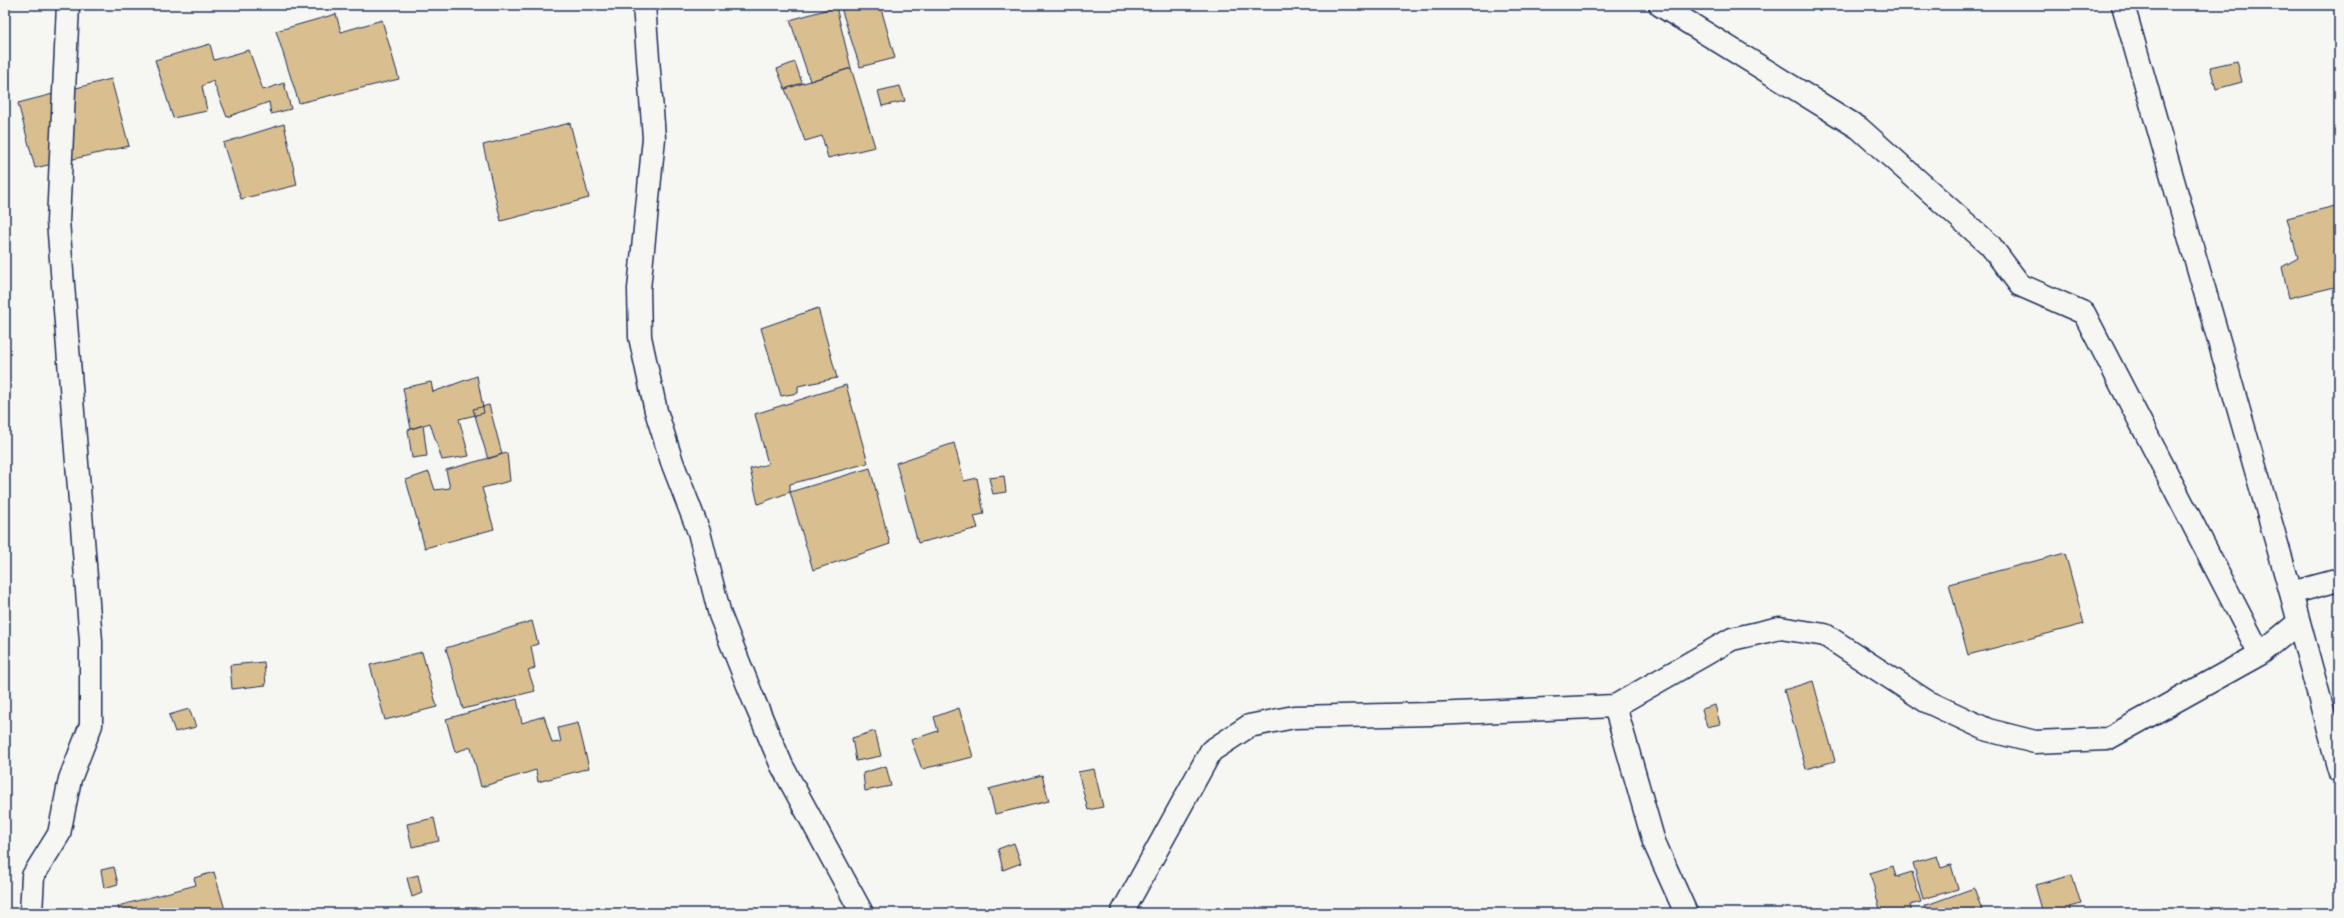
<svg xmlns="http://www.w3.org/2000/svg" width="2344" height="918" font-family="Caveat,sans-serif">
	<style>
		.building { fill: #d9bf8f; stroke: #1b2f5e }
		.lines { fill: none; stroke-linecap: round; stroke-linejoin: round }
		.minor-casing { stroke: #1b2f5e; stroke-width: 25 }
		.minor { stroke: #f6f6f2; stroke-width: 22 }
	</style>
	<rect width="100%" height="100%" fill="#f6f6f2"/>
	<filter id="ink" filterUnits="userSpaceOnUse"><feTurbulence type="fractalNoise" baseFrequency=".025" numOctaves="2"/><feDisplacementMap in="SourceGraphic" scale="8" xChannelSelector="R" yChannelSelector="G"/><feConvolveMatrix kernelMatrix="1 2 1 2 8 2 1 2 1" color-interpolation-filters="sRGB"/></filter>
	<g filter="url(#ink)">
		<path class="building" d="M840,5H880L895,58L860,67Z
			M836,7L851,68L810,81L790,20Z
			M336,14L341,32L382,20L399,79L299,103L276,31Z
			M210,44L214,60L249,50L263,90L284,83L291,109L271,114L269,102L227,117L213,81L202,86L207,111L173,118L155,60Z
			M2237,61L2242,82L2216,89L2210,67Z
			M795,62L802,83L785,89L777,69Z
			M851,68L875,147L828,158L822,136L805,141L785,89Z
			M111,79L129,146L35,168L18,103Z
			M900,86L905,101L882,106L878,91Z
			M570,123L589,198L501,221L483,145Z
			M284,124L297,185L241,199L223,143Z
			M2339,205V286L2289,298L2282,267L2298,258L2287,218Z
			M818,308L837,378L798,386V393L781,396L761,328Z
			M477,376L484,413L459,419L469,456L442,460L430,423L411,429L403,388L431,382L433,392Z
			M846,385L868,463L790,484V492L758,504L750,469L768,464L755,414Z
			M489,405L502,454L488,459L473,409Z
			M423,425L427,456L412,458L408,430Z
			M954,443L964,481L977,478L984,514L974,516L978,528L918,543L896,463Z
			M507,453L510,481L482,488L494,529L425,548L406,480L429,472L435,490L450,488L446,470Z
			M870,468L890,544L813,570L790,492Z
			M1004,476L1006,492L993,494L989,478Z
			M2065,553L2084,624L1968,655L1949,584Z
			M532,621L538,644L531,646L535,668L528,670L535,691L463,709L446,648Z
			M422,652L437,707L385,720L370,665Z
			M264,662L266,685L232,689L230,665Z
			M1813,681L1835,761L1806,769L1784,690Z
			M517,699L522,723L544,716L552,743L561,742L558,728L578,723L589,768L538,782L536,770L481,787L471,747L455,752L446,719Z
			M1715,705L1720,724L1707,727L1702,709Z
			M959,708L973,757L922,769L911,740L938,731L934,717Z
			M189,709L196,727L175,732L169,715Z
			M875,731L881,756L856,761L852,738Z
			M886,766L891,786L865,791L863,773Z
			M1094,769L1103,807L1088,810L1078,772Z
			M1042,775L1049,801L995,814L989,789Z
			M434,818L439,841L412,847L407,824Z
			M1014,843L1021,863L1003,870L998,849Z
			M1937,856L1941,868L1951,865L1958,889L1923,899L1913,863Z
			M1893,866L1896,877L1912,872L1921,902L1910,905L1912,913H1881L1870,873Z
			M114,867L118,884L104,888L101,870Z
			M214,872L226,913H120L118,906L196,885L194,878Z
			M418,875L422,893L412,897L407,878Z
			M2072,875L2081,904L2069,907L2071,913H2043L2035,885Z
			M1974,888L1982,910L1973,913H1926L1924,906Z"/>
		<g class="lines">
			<g class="minor-casing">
				<path id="minor" d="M644,5L654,138L639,289L640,337L656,411L672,462L699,532L720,615L755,703L782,766L862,913
					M1660,5L1859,128L1990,245L2020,285L2084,313L2260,654
					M2123,5L2291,593L2339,770
					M2291,593L2339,580
					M1615,706L1654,842L1686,913
					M31,913L33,876L59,834L70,779L91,725V641L58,221L68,5
					M1122,913L1211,751L1249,726L1294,717L1432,714L1615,706L1732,639L1780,628L1825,635L1926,701L1988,730L2035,742L2107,739L2260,654L2299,622"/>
			</g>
			<use href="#minor" class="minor"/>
		</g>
	</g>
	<rect width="2344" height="918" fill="none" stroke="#f6f6f2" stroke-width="20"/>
	<rect x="10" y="10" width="2324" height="898" fill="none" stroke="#1b2f5e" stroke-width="1.5" filter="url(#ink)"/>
</svg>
